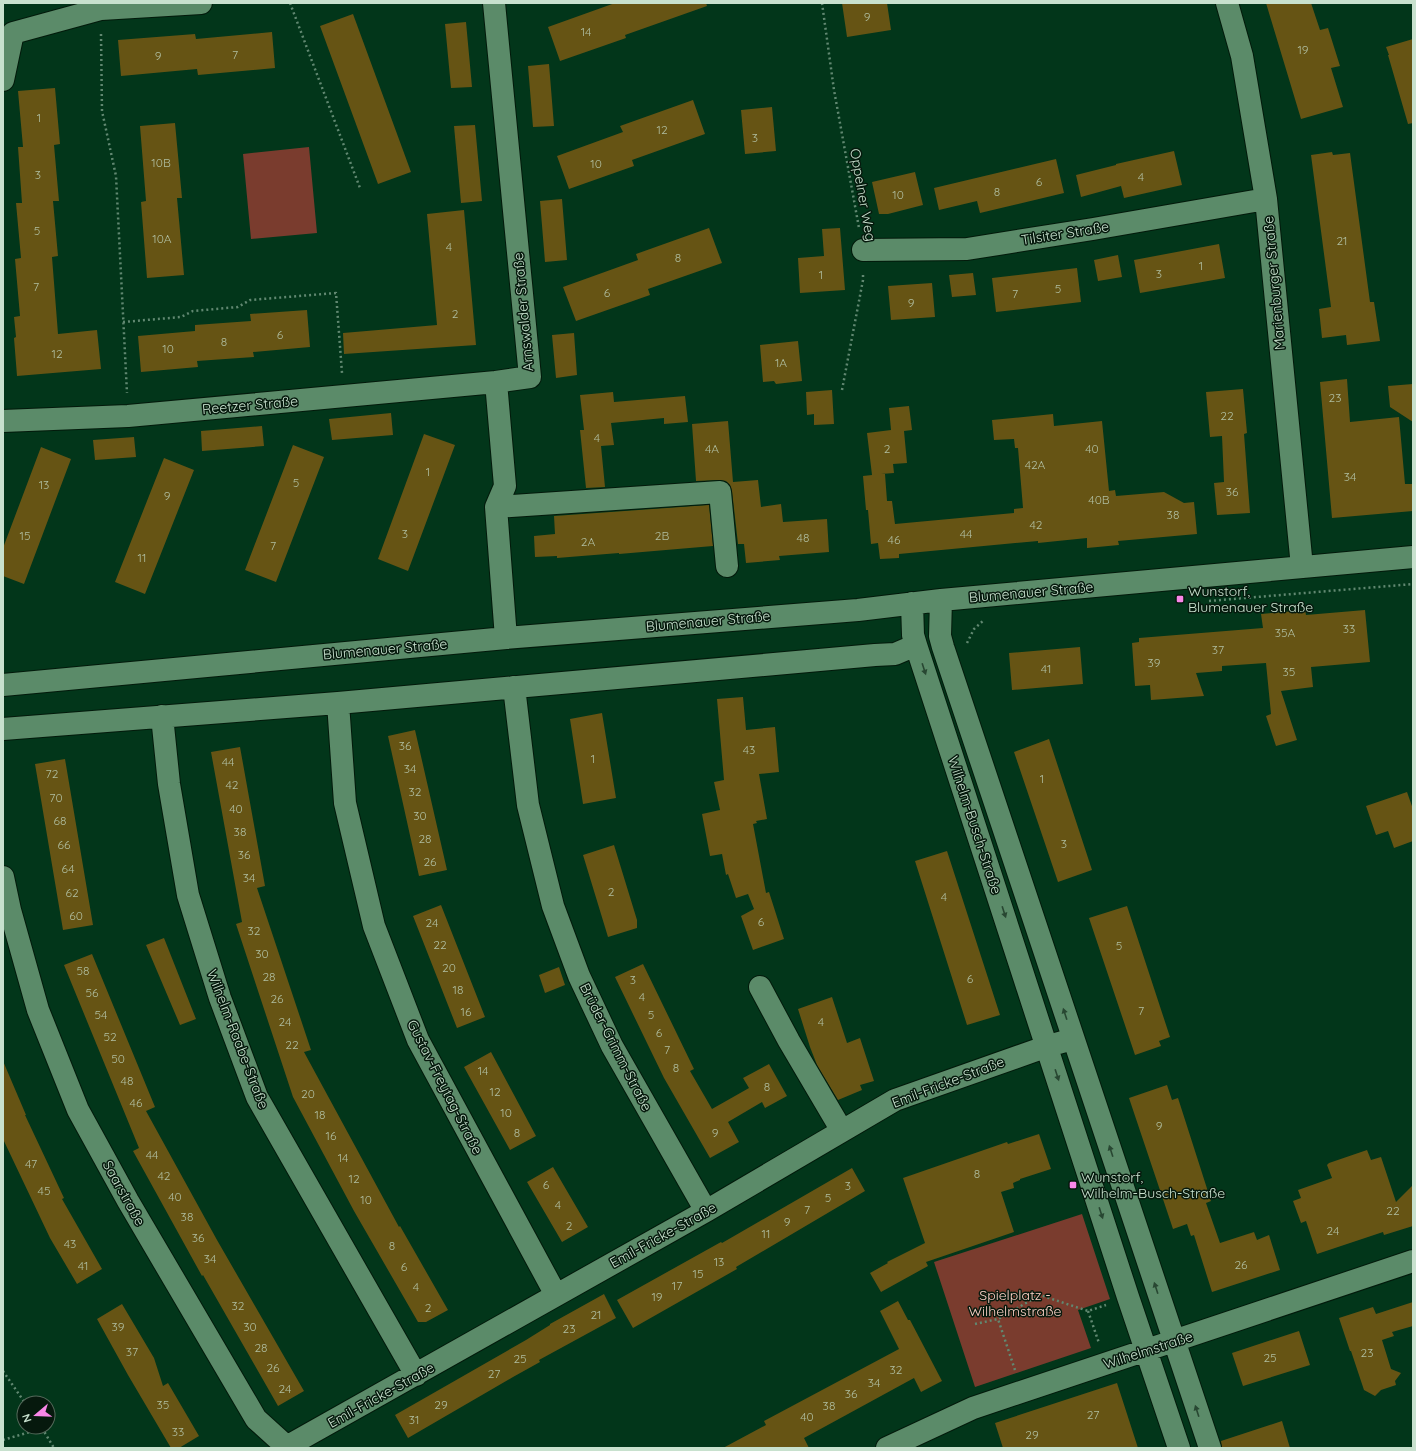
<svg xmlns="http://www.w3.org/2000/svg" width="1416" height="1451" font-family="Quicksand,sans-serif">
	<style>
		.green { fill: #7a3c2e }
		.building { fill: #665414 }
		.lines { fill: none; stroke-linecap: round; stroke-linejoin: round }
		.minor-casing { stroke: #031a0b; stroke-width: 24 }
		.path { stroke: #618871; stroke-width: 2.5; stroke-dasharray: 2 3; stroke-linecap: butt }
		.minor { stroke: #5b8b69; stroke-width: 22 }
		.oneway { fill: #284732 }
		.poi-dot { fill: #f987e8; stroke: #06190d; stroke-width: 1.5 }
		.labels { text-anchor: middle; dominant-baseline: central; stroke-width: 3; stroke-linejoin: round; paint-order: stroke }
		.number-label { font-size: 12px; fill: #b0bea0 }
		.street-label { font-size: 14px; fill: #c8e1ce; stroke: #06190d }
		.poi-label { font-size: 14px; fill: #c8e1ce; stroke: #06190d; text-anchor: start }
		.park-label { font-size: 14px; fill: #fdd0c6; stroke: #06190d }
	</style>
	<rect width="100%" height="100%" fill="#02361a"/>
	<path class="green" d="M309,147L317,233L251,239L243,154Z
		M1082,1214L1110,1299L1078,1310L1091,1348L975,1387L934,1262Z"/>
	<path class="building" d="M615,3H706L707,6L625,35L626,38L560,61L548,27Z
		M842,3H887L891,30L847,37Z
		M1266,3H1311L1320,30L1328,28L1340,66L1331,68L1343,107L1301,119Z
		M353,14L411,172L378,184L320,26Z
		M466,22L472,87L451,88L445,24Z
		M272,32L275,68L198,75L197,69L121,76L118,40L195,34L196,39Z
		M1413,39V123L1408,124L1388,55H1389L1386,47Z
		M549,64L554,126L533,127L528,66Z
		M55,88L60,144L54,145L59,201H53L58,256L52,257L58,334L97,330L101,369L17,376L14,338L16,337L14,317L20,316L15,259L21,258L16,203H22L18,147H23L18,91Z
		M693,100L705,134L632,160L634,166L569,189L557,156L623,132L620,126Z
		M772,107L776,151L745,154L741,110Z
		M175,123L182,198H177L184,275L147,278L141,202L146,201L140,126Z
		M475,125L482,201L461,203L454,126Z
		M1174,151L1182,185L1124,198L1121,186L1081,197L1076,175L1116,165V164Z
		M1332,152L1333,155L1350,153L1370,302H1374L1380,341L1347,345L1346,335L1322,338L1319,309L1331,307L1311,155Z
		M1056,159L1064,193L980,213L977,201L939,210L934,188Z
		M915,172L923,205L888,214H879L872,182Z
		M562,199L567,260L545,262L540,201Z
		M464,210L476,345L344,354L343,333L437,325L427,214Z
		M709,228L722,263L648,289L650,295L576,321L563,287L638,260L636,254Z
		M840,228L845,290L800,293L798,258L824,256L822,229Z
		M1219,244L1225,278L1140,293L1134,260Z
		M1118,255L1122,277L1098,281L1094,260Z
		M1077,268L1081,302L996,312L992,278Z
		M973,273L976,295L952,297L949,275Z
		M932,283L935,317L891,320L888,286Z
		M307,310L310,347L253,352L254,357L197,361L198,367L141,372L138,336L195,331V325L251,321L250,314Z
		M574,333L577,375L556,378L552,335Z
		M798,341L802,381L776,384L774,381L763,382L760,345Z
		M1347,379L1350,422L1399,417L1405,484H1413V511L1332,518L1320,382Z
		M1413,384V422L1390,407L1388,386Z
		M1243,389L1247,433L1244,434L1250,513L1217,515L1214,483L1224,482L1222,436L1210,437L1206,392Z
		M832,390L834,424L814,425V414L807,415L806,392Z
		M613,392L614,402L685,396L688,422L664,424V418L611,423L614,445L601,446L605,487L586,488L580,430H584L580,395Z
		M909,406L912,430L904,431L907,463L893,464L894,473L881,474H885L887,501H892L895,524L1014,513V509L1023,508L1018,448H1015L1014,439L994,440L992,420L1053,414L1054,426L1102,421L1109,491L1115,490L1116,496L1164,492L1184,503L1194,502L1197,534L1118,541L1119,545L1087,548V538L1038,543V541L899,554V558L880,559L878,543L871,544L868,510H866L863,476L872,475L867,433L891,430L889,408Z
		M391,413L393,435L332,440L329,419Z
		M728,421L733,482L758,480L761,507L781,504L783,522L827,519L829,552L779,556L780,560L746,563L744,544H738L732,491L730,485L726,481L720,480L696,481L692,424Z
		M262,426L264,446L202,451L201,431Z
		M424,434L455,445L408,571L378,559Z
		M134,437L136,457L95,460L93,440Z
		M293,445L324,457L276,582L245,570Z
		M41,447L71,459L24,584L3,576V548Z
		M164,458L194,470L145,594L115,582Z
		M709,505L713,546L619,554V553L557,558V556L535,557L534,536L555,534L554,516Z
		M1305,610L1306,615L1365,610L1370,662L1311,667L1313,687L1281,691L1297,740L1276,746L1266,716L1271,714L1266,663L1222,666V671L1196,673L1204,696L1151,700L1150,685L1135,686L1132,643L1139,642V638L1263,628L1261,614Z
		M1080,647L1083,684L1012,690L1009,653Z
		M743,697L746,730L775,727L779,772L759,774L767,819L756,821L757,823L753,824L766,893L769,892L784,939L753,950L741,916L754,909L748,894L736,898L728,874L726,875L722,854L710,856L702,814L720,810L714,782L724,780L717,699Z
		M602,713L616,798L583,804L570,719Z
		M415,730L447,870L419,876L388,736Z
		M1049,739L1092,870L1058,882L1014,752Z
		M240,747L265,886L257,888L311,1050L304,1052L399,1227L400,1226L448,1310L426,1322H418L354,1211L293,1097L236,924L242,922L211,752Z
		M65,759L93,925L63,930L35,764Z
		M1407,792L1413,809V841L1394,848L1388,831L1376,835L1366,806Z
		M614,845L637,920V928L608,937L583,855Z
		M947,851L1000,1015L967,1025L915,861Z
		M441,905L485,1017L457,1028L413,916Z
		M1127,906L1170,1037L1159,1041L1161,1046L1135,1055L1089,918Z
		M164,938L196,1019L180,1025L146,945Z
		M92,954L155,1107L146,1111L217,1240L304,1391L278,1406L203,1275L202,1276L133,1151L139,1148L64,965Z
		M643,964L694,1069L690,1071L712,1109L749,1088L743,1078L769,1064L787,1096L765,1108L762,1102L728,1122L739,1142L710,1158L664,1078L615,977Z
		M559,967L565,985L545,993L539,975Z
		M832,997L847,1043L860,1038L874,1081L860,1085L862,1090L838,1100L817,1065L810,1047L798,1009Z
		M491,1052L536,1136L510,1150L464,1067Z
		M3,1061L26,1115H25L64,1198L62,1199L102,1269L77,1284L50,1238L3,1139Z
		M1167,1085L1172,1100L1178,1098L1211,1201L1206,1203L1220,1243L1254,1232L1257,1240L1269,1235L1280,1270L1212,1292L1194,1235L1191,1236L1187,1224L1173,1229L1129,1098Z
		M1039,1134L1051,1169L1020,1179V1180L1013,1183L1014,1188L1001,1192L1014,1232L926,1262L928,1266L881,1292L870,1273L888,1263L887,1262L925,1243L903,1178L1007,1142L1008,1144Z
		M1367,1150L1371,1160L1381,1157L1396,1202L1413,1185V1226L1384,1235L1383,1232L1317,1254L1306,1221L1301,1223L1293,1201L1301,1198L1298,1190L1332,1178L1327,1165L1329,1163Z
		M553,1167L588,1227L562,1242L527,1182Z
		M852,1168L865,1191L736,1267L737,1269L633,1328L617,1300L721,1242L722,1243Z
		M604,1294L616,1318L539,1360L540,1362L513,1377L408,1438L395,1415L526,1340L550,1325V1324Z
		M898,1301L908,1320H910L942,1381L921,1392L914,1378L804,1438L809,1448H723L766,1425L764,1421L899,1349L880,1311Z
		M1413,1302V1326L1392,1332L1394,1336L1382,1340L1391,1369L1401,1373L1395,1381L1396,1385L1381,1390L1375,1396L1364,1390L1351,1351H1350L1339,1318L1373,1307L1376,1314Z
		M122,1304L154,1358L163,1386L168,1383L199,1436L179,1448H171L128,1375L97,1319Z
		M1299,1331L1310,1365L1243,1386L1232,1353Z
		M1117,1383L1138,1448H1003L995,1423Z
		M1282,1421L1290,1448H1222L1221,1441Z"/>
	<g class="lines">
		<g class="minor-casing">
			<path id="minor" d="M494,3L530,377L496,382L505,486L496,507L506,638
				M1227,3L1242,56L1266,199L1302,567
				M3,80L13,33L101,9L201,3
				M863,250L967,249L1093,229L1266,199
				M3,421L128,416L496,382
				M496,507L720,492L727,566
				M941,600L940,636L943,647L1210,1448
				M912,603L913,635L916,645L1128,1297L1179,1448
				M3,685L506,638L858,610L941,600L1413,557
				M514,687L528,805L553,906L579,976L612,1046L706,1211
				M338,703L345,803L374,926L418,1040L556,1295
				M162,716L169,784L188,895L220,998L257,1097L416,1375
				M3,729L338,703L875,655L895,654L916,645
				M3,877L10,910L38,1010L78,1110L128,1201L256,1419L288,1448
				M760,987L789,1041L842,1131
				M288,1446L706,1211L895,1100L1048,1046L1073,1039
				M887,1448L973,1408L1413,1261"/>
		</g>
		<path class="path" d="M290,3L360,188
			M822,3L834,90L859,228
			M101,34L102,111L116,176L127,393
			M123,322L181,317L193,311L238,307L250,300L336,293L342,373
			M842,390L863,280V272
			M1209,601L1413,584
			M967,643L974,629L984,620
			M1088,1311L1099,1343
			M975,1324L998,1319
			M1015,1370L998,1319L1040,1295L1088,1311L1106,1305
			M3,1371L25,1403
			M42,1428L54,1448
			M3,1440L43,1428"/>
		<use href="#minor" class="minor"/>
	</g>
	<defs><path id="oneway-solid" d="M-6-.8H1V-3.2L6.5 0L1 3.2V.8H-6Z"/></defs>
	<g class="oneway">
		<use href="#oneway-solid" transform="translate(924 669) rotate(72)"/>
		<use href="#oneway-solid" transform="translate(1004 912) rotate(72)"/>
		<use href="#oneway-solid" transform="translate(1065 1014) rotate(-108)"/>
		<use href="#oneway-solid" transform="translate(1057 1075) rotate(72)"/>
		<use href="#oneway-solid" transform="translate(1111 1151) rotate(-108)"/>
		<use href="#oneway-solid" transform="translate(1101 1213) rotate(72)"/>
		<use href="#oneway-solid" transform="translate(1156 1288) rotate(-108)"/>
		<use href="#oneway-solid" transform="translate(1197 1411) rotate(-108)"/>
	</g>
	<g class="poi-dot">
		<rect x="1176" y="595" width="8" height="8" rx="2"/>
		<rect x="1069" y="1181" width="8" height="8" rx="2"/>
	</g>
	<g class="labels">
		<g class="number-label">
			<text x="867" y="16">9</text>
			<text x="586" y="31">14</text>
			<text x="1303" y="49">19</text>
			<text x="235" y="54">7</text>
			<text x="158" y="55">9</text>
			<text x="39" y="117">1</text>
			<text x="662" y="129">12</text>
			<text x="755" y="137">3</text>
			<text x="161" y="162">10B</text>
			<text x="596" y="163">10</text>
			<text x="38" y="174">3</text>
			<text x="1141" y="176">4</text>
			<text x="1039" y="181">6</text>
			<text x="997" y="191">8</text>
			<text x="898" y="194">10</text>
			<text x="37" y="230">5</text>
			<text x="162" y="238">10A</text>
			<text x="1342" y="240">21</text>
			<text x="449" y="246">4</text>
			<text x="678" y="257">8</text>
			<text x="1201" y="265">1</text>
			<text x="1159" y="273">3</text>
			<text x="821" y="274">1</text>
			<text x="36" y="286">7</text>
			<text x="1058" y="288">5</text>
			<text x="607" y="292">6</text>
			<text x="1015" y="293">7</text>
			<text x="911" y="302">9</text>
			<text x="455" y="313">2</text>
			<text x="280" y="334">6</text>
			<text x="224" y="341">8</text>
			<text x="168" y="348">10</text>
			<text x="57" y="353">12</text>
			<text x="781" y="362">1A</text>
			<text x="1335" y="397">23</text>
			<text x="1227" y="415">22</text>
			<text x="597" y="437">4</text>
			<text x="712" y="448">4A</text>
			<text x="887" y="448">2</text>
			<text x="1092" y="448">40</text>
			<text x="1035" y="464">42A</text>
			<text x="428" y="471">1</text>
			<text x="1350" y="476">34</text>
			<text x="296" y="482">5</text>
			<text x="44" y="484">13</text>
			<text x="1232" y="491">36</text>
			<text x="167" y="495">9</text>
			<text x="1099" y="499">40B</text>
			<text x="1173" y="514">38</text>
			<text x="1036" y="524">42</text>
			<text x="405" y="533">3</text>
			<text x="966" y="533">44</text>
			<text x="25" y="535">15</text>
			<text x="662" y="535">2B</text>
			<text x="803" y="537">48</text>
			<text x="894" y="539">46</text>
			<text x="588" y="541">2A</text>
			<text x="273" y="545">7</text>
			<text x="142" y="557">11</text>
			<text x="1349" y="628">33</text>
			<text x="1285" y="632">35A</text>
			<text x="1218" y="649">37</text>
			<text x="1154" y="662">39</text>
			<text x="1046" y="668">41</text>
			<text x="1289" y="671">35</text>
			<text x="405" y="745">36</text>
			<text x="749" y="749">43</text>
			<text x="593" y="758">1</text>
			<text x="228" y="761">44</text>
			<text x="410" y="768">34</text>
			<text x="52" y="773">72</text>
			<text x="1042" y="778">1</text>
			<text x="232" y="784">42</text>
			<text x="415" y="791">32</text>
			<text x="56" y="797">70</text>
			<text x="236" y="808">40</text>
			<text x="420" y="815">30</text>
			<text x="60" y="820">68</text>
			<text x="240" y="831">38</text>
			<text x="425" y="838">28</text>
			<text x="1064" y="843">3</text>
			<text x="64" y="844">66</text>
			<text x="244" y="854">36</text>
			<text x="430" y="861">26</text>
			<text x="68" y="868">64</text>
			<text x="249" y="877">34</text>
			<text x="611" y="891">2</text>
			<text x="72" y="892">62</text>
			<text x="944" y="896">4</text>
			<text x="76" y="915">60</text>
			<text x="761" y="921">6</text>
			<text x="432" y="922">24</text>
			<text x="254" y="930">32</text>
			<text x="440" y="944">22</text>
			<text x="1119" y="945">5</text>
			<text x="262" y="953">30</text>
			<text x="449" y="967">20</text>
			<text x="83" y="970">58</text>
			<text x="269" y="976">28</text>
			<text x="970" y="978">6</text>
			<text x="633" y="979">3</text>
			<text x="458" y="989">18</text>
			<text x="92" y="992">56</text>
			<text x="642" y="996">4</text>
			<text x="277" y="998">26</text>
			<text x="1141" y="1010">7</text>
			<text x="466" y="1011">16</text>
			<text x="101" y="1014">54</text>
			<text x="651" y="1014">5</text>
			<text x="285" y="1021">24</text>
			<text x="821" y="1021">4</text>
			<text x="659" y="1032">6</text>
			<text x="110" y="1036">52</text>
			<text x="292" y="1044">22</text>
			<text x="667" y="1049">7</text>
			<text x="118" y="1058">50</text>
			<text x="676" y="1067">8</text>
			<text x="483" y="1070">14</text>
			<text x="127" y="1080">48</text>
			<text x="767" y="1086">8</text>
			<text x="495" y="1091">12</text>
			<text x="308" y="1093">20</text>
			<text x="136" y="1102">46</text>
			<text x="506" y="1112">10</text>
			<text x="320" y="1114">18</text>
			<text x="1159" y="1125">9</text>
			<text x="517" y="1132">8</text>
			<text x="715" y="1132">9</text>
			<text x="331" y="1135">16</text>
			<text x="152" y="1154">44</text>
			<text x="343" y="1157">14</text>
			<text x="31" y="1163">47</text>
			<text x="977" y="1173">8</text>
			<text x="164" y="1175">42</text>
			<text x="354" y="1178">12</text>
			<text x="546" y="1184">6</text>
			<text x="848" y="1185">3</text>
			<text x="44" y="1190">45</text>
			<text x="175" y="1196">40</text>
			<text x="828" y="1197">5</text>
			<text x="366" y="1199">10</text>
			<text x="558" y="1204">4</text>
			<text x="807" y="1209">7</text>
			<text x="1393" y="1210">22</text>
			<text x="187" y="1216">38</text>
			<text x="787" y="1221">9</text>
			<text x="569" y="1225">2</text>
			<text x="1333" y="1230">24</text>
			<text x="766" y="1233">11</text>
			<text x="198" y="1237">36</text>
			<text x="70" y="1243">43</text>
			<text x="392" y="1245">8</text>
			<text x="210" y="1258">34</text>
			<text x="719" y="1261">13</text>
			<text x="1241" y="1264">26</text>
			<text x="83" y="1265">41</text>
			<text x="404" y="1266">6</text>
			<text x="698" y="1273">15</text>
			<text x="677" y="1285">17</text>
			<text x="416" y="1286">4</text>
			<text x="657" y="1296">19</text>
			<text x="238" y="1305">32</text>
			<text x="428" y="1307">2</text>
			<text x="596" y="1314">21</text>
			<text x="118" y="1326">39</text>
			<text x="250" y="1326">30</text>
			<text x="569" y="1328">23</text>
			<text x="261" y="1347">28</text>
			<text x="132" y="1351">37</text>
			<text x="1367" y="1352">23</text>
			<text x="1270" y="1357">25</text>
			<text x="520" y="1358">25</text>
			<text x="273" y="1367">26</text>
			<text x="896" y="1369">32</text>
			<text x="494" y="1373">27</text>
			<text x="874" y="1382">34</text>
			<text x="285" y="1388">24</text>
			<text x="851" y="1393">36</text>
			<text x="163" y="1404">35</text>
			<text x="441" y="1404">29</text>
			<text x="829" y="1405">38</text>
			<text x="1093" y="1414">27</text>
			<text x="807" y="1416">40</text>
			<text x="414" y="1419">31</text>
			<text x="178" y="1431">33</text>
			<text x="1032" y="1434">29</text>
		</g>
		<g class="street-label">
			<text transform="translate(863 195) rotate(80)">Oppelner Weg</text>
			<text transform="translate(1065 233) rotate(-9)">Tilsiter Straße</text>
			<text transform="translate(1274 283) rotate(-95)">Marienburger Straße</text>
			<text transform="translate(523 312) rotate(-95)">Arnswalder Straße</text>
			<text transform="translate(250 405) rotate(-5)">Reetzer Straße</text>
			<text transform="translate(1031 592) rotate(-5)">Blumenauer Straße</text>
			<text transform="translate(708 621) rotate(-5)">Blumenauer Straße</text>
			<text transform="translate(385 649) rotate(-5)">Blumenauer Straße</text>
			<text transform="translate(975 825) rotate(72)">Wilhelm-Busch-Straße</text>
			<text transform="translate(238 1039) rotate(69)">Wilhelm-Raabe-Straße</text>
			<text transform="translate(616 1047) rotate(63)">Brüder-Grimm-Straße</text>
			<text transform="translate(948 1082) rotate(-21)">Emil-Fricke-Straße</text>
			<text transform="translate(445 1087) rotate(63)">Gustav-Freytag-Straße</text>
			<text transform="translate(124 1193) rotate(61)">Saarstraße</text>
			<text transform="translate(663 1235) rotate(-29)">Emil-Fricke-Straße</text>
			<text transform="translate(1148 1350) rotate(-18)">Wilhelmstraße</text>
			<text transform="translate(381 1395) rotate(-29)">Emil-Fricke-Straße</text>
		</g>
		<g class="poi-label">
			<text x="1188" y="591">Wunstorf,<tspan x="1188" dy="16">Blumenauer Straße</tspan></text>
			<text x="1081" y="1177">Wunstorf,<tspan x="1081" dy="16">Wilhelm-Busch-Straße</tspan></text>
		</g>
		<g class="park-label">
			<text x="1015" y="1295">Spielplatz -<tspan x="1015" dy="16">Wilhelmstraße</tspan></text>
		</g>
	</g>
	<rect width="1416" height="1451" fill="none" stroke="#c8e1ce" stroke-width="8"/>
	<g transform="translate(36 1415) rotate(251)"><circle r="19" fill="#06190d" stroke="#54695a"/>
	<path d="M0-3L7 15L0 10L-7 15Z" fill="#f987e8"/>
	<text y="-6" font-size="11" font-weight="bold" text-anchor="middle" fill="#c8e1ce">N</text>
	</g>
</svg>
